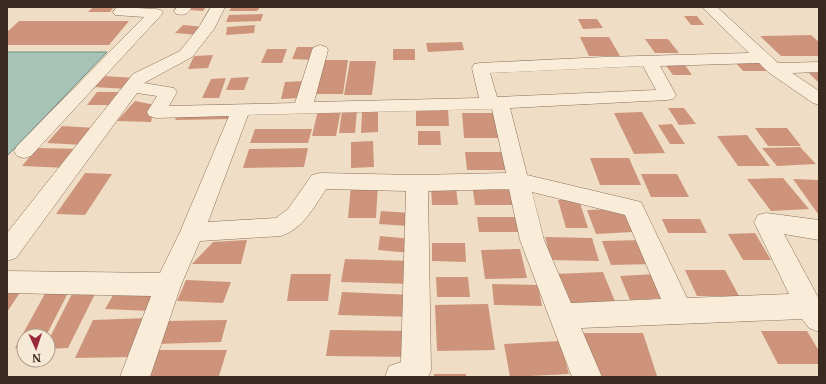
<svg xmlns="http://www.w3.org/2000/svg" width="826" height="384" font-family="Merriweather,serif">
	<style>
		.water { fill: #a7c2b7; stroke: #6d9184 }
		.building { fill: #cd947b }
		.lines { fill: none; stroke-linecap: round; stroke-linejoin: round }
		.street-casing { stroke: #8a6f5b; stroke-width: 1 }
		.street { fill: #f9ecd9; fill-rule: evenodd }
	</style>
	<rect width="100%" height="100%" fill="#efdec5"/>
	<path class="water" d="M7,52H107L7,156Z"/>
	<path class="building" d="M93,7H114L110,12H88Z
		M192,7H206L203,11L189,10Z
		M232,7H260L257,11H229Z
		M263,14L261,21L226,22L229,15Z
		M684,16H697L704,25H691Z
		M578,19H597L603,28L583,29Z
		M19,21H129L109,45H7V32Z
		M183,25L206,27L198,35L175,33Z
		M255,25L254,33L226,35L227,27Z
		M811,35L819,42V56H781L760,36Z
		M580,37H609L620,56H589Z
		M645,39H668L679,53H655Z
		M462,42L464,50L428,52L426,43Z
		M297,47H318L314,60L292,59Z
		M267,49H287L282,63H261Z
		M393,49H415V60H393Z
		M213,55L208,68L188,69L194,56Z
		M319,60H348L343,94H311Z
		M350,61H376L372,95H344Z
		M765,61L774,71H743L735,62Z
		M683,62L692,75H673L664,63Z
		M809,73H819V83Z
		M103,76L137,78L128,89L93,87Z
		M249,77L244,90H226L231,78Z
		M226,78L219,98H202L211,79Z
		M304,81L301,98L281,99L285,82Z
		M97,92H124L114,105H87Z
		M135,101L155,105L151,122L117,121Z
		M416,108H448L449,126H416Z
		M668,108H684L696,124L679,125Z
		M237,110L233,119L175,120L179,111Z
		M318,110H341L336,136H312Z
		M342,111H357L355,133H339Z
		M378,111V132L361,133L362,112Z
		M642,112L665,153L634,154L614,113Z
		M462,113H497L502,138H464Z
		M672,124L685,144H670L658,125Z
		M62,126L96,128L83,145L47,143Z
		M755,128H787L801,146H768Z
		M255,129H312L308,143H250Z
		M418,131H440L441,145H418Z
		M747,135L770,166H738L717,136Z
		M373,141L374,167L351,168V142Z
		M800,147L816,164L777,166L762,148Z
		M37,148L82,149L68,168L22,166Z
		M308,148L304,167L243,168L249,149Z
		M465,152H506L509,170H467Z
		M590,158H629L641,185H600Z
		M85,173L112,174L85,215L56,214Z
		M641,174H677L689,197H651Z
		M783,178L809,209L771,211L747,179Z
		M793,179L819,180V214H818Z
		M378,184L376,218H348L351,185Z
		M431,187H456L458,205H432Z
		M473,190H510L513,205H475Z
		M558,200H579L588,228H566Z
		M622,209L633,232L596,234L587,210Z
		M381,211L410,213L408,226L379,224Z
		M477,217H519L522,232H479Z
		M662,219H700L707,233H668Z
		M755,233L771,260H743L728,234Z
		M380,236L413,239L411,253L378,250Z
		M545,237L592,238L599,261L551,260Z
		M247,240L241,264H192L213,242Z
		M644,240L655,264L611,265L602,241Z
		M432,243H465L466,262L432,261Z
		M520,249L527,278L485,279L481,250Z
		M345,259L412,261L411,284L341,282Z
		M685,270H725L739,296H697Z
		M603,272L616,304L566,307L556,274Z
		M291,274H331L328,301H287Z
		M656,274L667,298L630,300L620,276Z
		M436,277H468L470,297H437Z
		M186,280L231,282L223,303L177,301Z
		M7,282H27L7,312Z
		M492,284L538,285L542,306L494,305Z
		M70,289L46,336H24V348H15L47,290Z
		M74,290H97L68,348L48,349V341Z
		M115,292L159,293L151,311L105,309Z
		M342,292L414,295L413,317L338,315Z
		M488,304L495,350L437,351L435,305Z
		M148,318L133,357L75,358L93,320Z
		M227,320L221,342L157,344L165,321Z
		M330,330L414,331L413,357L326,356Z
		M761,331H807L819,351V364H778Z
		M581,333H643L657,376H592Z
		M560,341L569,374L510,377L504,344Z
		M154,350H227L219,376H144Z
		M434,374H466V377H434Z"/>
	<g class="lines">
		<g class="street-casing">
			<path id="street" d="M117,7L156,9L161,10L163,13L31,156L24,158L17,156L14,151L17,146L144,17L115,15L113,12Z
				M177,7H192C188,14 184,16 176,14L174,11Z
				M211,7H225L214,29L192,57L144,83L174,88L177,92L169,106L295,103L312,50L314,47L320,45L326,47L328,50L314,102L479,98L472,68L474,64L480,63L604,57L749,53L702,7H717L778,63L819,62V72L792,73L819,91V105L813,103L768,72L759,63L660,66L676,95L673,99L667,100L510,108L527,175L641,202L687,298L789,294L754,222L758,215L766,213L819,220V240L784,234L819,299V332L809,328L802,319L581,328L602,377H572L520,240L509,189L428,191L431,370L428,377H385L389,366L401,362L406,191L326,189C314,207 303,229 281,236L200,241L181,285L150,377H120L151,296L7,293V271L160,273L180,232L229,116L156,118L149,116L147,112L157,96L137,93L16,258L7,261V233L133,74L180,51L199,27ZM643,66L656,90L497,97L490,73ZM492,109L506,173L417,175L320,173L312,175L288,209L276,218L208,222L248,115ZM532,192L625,215L661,299L571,303L544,240Z"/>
		</g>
		<use href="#street" class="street"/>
	</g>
	<rect width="826" height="384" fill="none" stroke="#3a291f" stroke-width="16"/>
	<g transform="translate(36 348) rotate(177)"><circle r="19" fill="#f6e9d5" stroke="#ab9c8c"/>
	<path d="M0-3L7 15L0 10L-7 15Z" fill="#9a2a37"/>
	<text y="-6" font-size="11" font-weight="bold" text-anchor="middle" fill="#3a291f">N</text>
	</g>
</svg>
